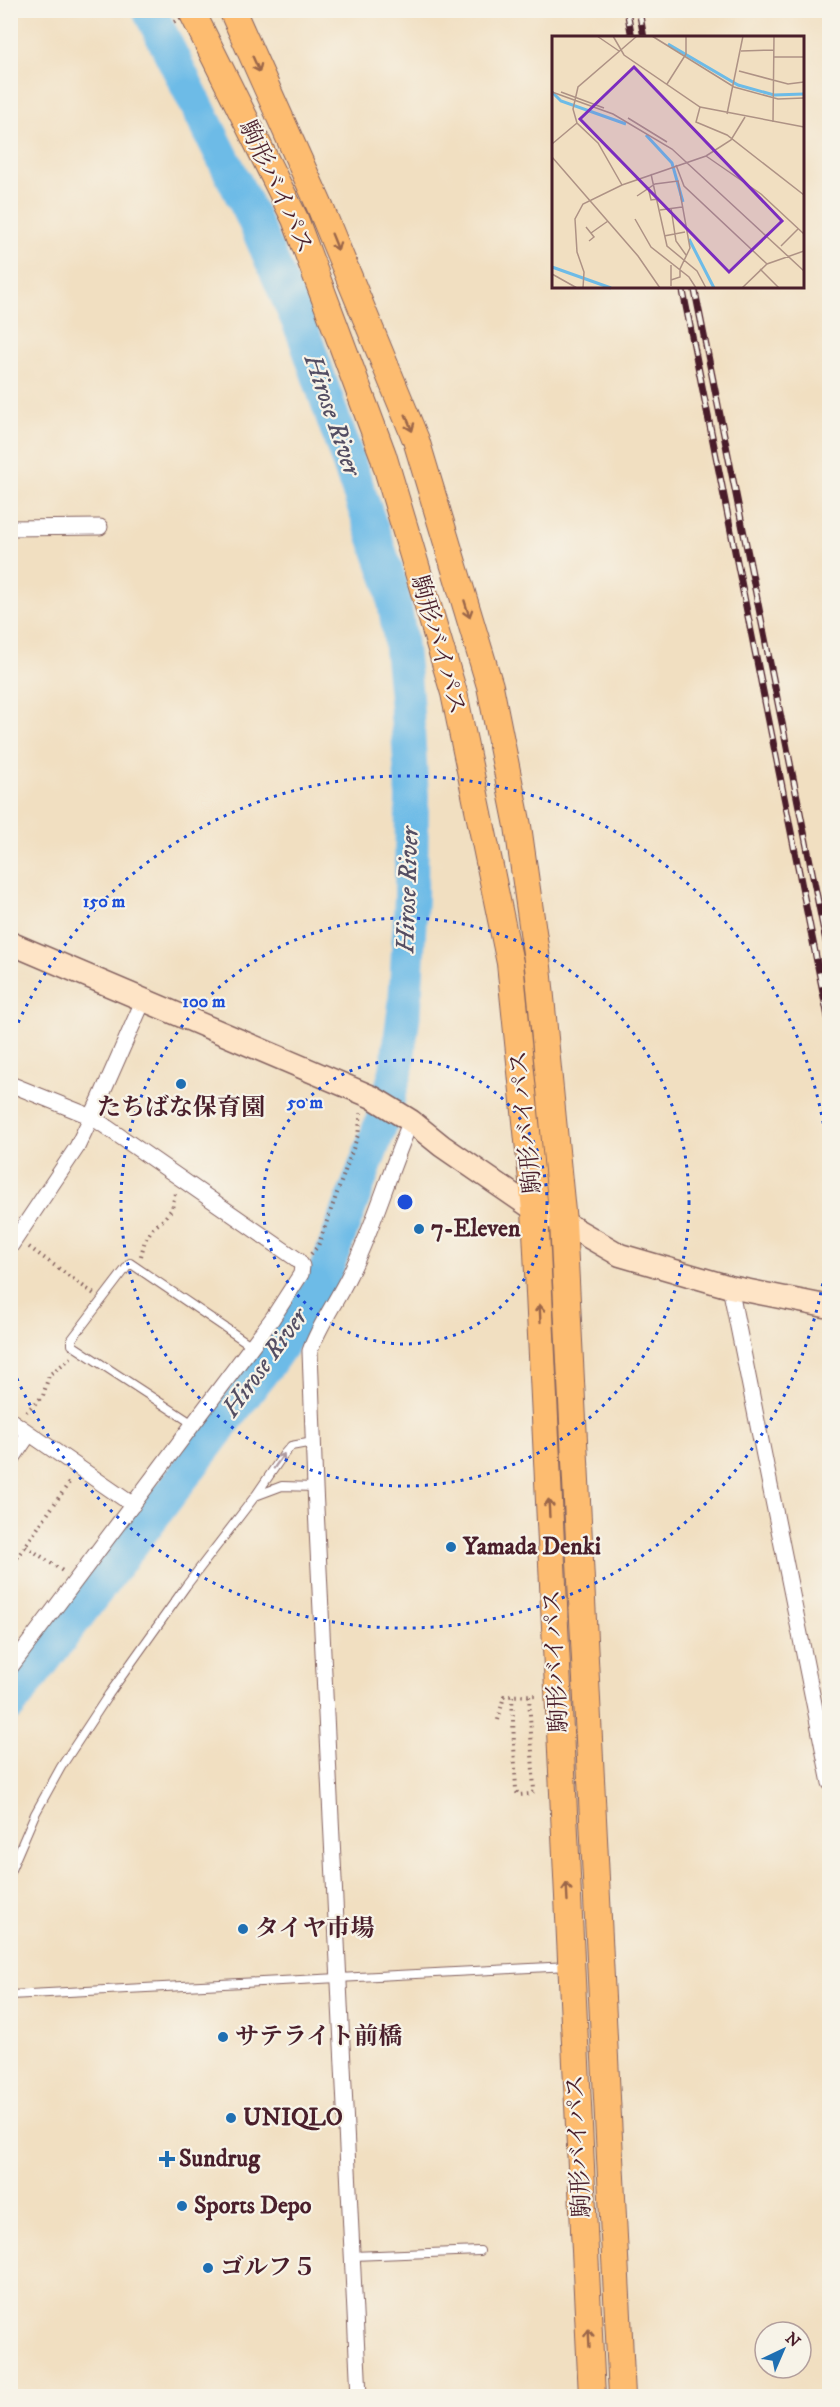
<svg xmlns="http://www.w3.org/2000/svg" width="840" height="2407" font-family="'IM FELL DW Pica','Noto Serif JP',serif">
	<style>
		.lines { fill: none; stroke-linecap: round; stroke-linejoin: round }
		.river { stroke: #6dbbe7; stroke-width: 34 }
		.lane-casing { stroke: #846260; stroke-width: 10 }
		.street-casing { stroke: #846260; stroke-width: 17 }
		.secondary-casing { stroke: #846260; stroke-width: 25 }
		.primary-casing { stroke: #846260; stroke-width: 28 }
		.path { stroke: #846260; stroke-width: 4; stroke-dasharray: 1.5 4.5; stroke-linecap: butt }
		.lane { stroke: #fff; stroke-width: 8 }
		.street { stroke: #fff; stroke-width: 15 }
		.secondary { stroke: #fee4c6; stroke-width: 22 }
		.primary { stroke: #fdbc70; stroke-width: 26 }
		.rail-casing { stroke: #4a1f2b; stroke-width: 7 }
		.rail { stroke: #f7f3e8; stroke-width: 4.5; stroke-dasharray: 14; stroke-linecap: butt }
		.path-bridge { stroke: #846260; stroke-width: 4; stroke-dasharray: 1.5 4.5; stroke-linecap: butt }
		.oneway { stroke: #9b664a }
		.oneway2 { stroke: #ae9aa0 }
		.ring { fill: none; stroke: #1d4ed8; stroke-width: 3; stroke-dasharray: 3 6 }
		.poi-dot { fill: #1f6fb2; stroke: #f7f3e8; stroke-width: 2 }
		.labels { text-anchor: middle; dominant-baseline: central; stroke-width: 4.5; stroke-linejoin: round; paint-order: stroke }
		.street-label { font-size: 24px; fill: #4a1f2b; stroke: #f7f3e8 }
		.poi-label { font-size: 24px; font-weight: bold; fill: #4a1f2b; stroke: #f7f3e8; text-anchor: start }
		.water-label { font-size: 26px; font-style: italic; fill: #544e63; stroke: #f7f3e8 }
		.inset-river { fill: none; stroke: #6dbbe7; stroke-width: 3 }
		.inset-road { fill: none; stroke: #ae9285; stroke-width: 1.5 }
		.view { fill: #7b2cbf; fill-opacity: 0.15; stroke: #7b2cbf; stroke-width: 3 }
		.inset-edge { fill: none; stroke: #4a1f2b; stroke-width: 3 }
		.centre { fill: #1d4ed8; stroke: #f7f3e8; stroke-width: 3 }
		.ring-label { font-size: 18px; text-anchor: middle; font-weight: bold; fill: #1d4ed8; stroke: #f7f3e8; stroke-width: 4.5; stroke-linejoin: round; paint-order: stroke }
	</style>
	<rect width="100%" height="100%" fill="#f7f3e8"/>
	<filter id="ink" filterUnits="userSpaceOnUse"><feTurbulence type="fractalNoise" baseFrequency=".0167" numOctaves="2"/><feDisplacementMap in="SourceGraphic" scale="12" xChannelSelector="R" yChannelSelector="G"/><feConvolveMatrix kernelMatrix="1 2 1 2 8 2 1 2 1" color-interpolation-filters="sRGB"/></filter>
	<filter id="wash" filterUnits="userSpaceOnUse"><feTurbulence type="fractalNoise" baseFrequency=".008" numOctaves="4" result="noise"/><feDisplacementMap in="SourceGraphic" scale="24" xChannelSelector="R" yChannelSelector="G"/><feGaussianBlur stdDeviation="1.35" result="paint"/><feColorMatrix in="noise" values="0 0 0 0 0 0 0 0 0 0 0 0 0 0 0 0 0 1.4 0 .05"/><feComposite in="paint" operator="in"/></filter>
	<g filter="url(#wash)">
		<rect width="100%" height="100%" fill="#f1dfc1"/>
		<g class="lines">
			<path class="river" d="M10,1705L271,1360L308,1306L322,1281L382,1121L396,1071L405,1005L411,897L412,796L406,697L400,638L391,584L304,335L252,216L149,10"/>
		</g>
	</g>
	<g filter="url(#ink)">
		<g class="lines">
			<g class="lane-casing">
				<path id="lane" d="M193,1424L72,1345V1339L130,1263L252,1346
					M258,1495L282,1486L315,1487
					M10,1872L35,1814L61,1767L109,1694L186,1586L256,1495L284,1454L291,1446L313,1442
					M10,1995L569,1966
					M353,2256L480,2251"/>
			</g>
			<g class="street-casing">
				<path id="street" d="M10,528L100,527
					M10,1084L92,1117L298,1260L302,1266L301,1274L272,1319L10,1668
					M10,1247L77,1147L100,1099L144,999
					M730,1287L830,1783
					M10,1420L133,1505
					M10,1462L29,1434
					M359,2396L315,1487L310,1351C320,1323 337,1301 350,1274C375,1225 389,1171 411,1121"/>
			</g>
			<g class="secondary-casing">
				<path id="secondary" d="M10,943L372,1097L411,1121L442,1146L535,1210L563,1222L620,1255L730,1287L830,1307"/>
			</g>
			<g class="primary-casing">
				<path id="primary" d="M191,10L295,219L383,455L454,693L510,963L535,1210L592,2396
					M232,10L321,209L416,440L490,686L518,826L538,967L563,1222L622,2396"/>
			</g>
			<path class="path" d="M29,1247L94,1294
				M311,1254L318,1246L358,1135L361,1113
				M141,1256L145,1240L153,1228L163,1220L172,1209L175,1193
				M26,1412L43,1396L49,1375L71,1358
				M26,1546L64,1572
				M10,1568L71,1480
				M512,1696L516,1791L519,1795L531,1794L534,1791L529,1695
				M498,1720L504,1696L539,1695"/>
			<use href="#lane" class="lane"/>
			<use href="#street" class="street"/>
			<use href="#secondary" class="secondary"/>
			<use href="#primary" class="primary"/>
			<g class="rail-casing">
				<path id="rail" d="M627,10L632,38
					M639,10L644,38
					M682,286L830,1027
					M694,286L830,961"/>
			</g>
			<use href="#rail" class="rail"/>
			<path class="path-bridge" d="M174,22L196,10"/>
		</g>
		<defs><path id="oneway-shaft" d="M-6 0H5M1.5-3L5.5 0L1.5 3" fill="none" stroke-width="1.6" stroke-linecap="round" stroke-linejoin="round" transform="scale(1.5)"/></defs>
		<g class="oneway">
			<use href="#oneway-shaft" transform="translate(256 64) rotate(66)"/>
			<use href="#oneway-shaft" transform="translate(335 242) rotate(68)"/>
			<use href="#oneway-shaft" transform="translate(409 423) rotate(68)"/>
			<use href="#oneway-shaft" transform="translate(467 609) rotate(73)"/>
			<use href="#oneway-shaft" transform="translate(540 1313) rotate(-93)"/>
			<use href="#oneway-shaft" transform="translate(549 1508) rotate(-93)"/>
			<use href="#oneway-shaft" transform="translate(567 1892) rotate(-93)"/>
			<use href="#oneway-shaft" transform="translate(589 2338) rotate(-93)"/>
		</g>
		<use class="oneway2" href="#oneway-shaft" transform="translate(279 1461) rotate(-55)"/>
	</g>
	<g class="ring">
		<circle cx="405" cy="1202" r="142"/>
		<circle cx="405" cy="1202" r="284"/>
		<path d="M829 1239A426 426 0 0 1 11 1365M11 1039A426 426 0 0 1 829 1165"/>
	</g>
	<g class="poi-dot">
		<circle cx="181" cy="1084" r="6"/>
		<circle cx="419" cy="1229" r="6"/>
		<circle cx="451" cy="1547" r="6"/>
		<circle cx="243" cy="1929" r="6"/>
		<circle cx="223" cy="2037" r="6"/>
		<circle cx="231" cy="2118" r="6"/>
		<path d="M164 2150h6v6h6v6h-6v6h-6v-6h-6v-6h6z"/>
		<circle cx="182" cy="2206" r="6"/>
		<circle cx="208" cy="2268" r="6"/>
	</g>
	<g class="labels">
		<g class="street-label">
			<text transform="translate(276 187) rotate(65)">駒形バイパス</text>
			<text transform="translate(438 645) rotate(74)">駒形バイパス</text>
			<text transform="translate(526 1122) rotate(-96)">駒形バイパス</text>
			<text transform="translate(556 1661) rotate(-93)">駒形バイパス</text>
			<text transform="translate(579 2146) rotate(-93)">駒形バイパス</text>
		</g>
		<g class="poi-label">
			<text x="181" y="1108" text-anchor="middle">たちばな保育園</text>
			<text x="431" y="1229">7-Eleven</text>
			<text x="463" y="1547">Yamada Denki</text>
			<text x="255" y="1929">タイヤ市場</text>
			<text x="235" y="2037">サテライト前橋</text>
			<text x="243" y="2118">UNIQLO</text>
			<text x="179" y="2159">Sundrug</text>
			<text x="194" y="2206">Sports Depo</text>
			<text x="220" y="2268">ゴルフ５</text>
		</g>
		<g class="water-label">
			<text transform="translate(332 415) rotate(71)">Hirose River</text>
			<text transform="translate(408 890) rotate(-88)">Hirose River</text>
			<text transform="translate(265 1363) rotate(-54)">Hirose River</text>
		</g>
	</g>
	<g transform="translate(552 36)">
		<rect width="252" height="252" fill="#f1dfc1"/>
		<path class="inset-river" d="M116,8L186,49L222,59L252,58M0,56L9,65L74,88M94,99L120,127L131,166M137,203L162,252M0,231L59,252"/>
		<path class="inset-road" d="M45,0L67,15M61,0L72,19L148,71L252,91M100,0L182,51L226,63L252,62M189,15L222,14M222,21H252M187,35L236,48L252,46M115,48L134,18V0M0,56L61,78L120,113L252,235M9,56L52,72M148,71L144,86L175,99L252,159M175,78L191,0M76,82L115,106M221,86L222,0M0,108L25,87M154,120L209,158L252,198M0,121L86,220L108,252M124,129L132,150L215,228M99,138L115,210L145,235L154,252M70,149L46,107L25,87L21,73L26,51L85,0M96,151L99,164L106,163M85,160L103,148L126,145L138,212L128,233V241L119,244M119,172L124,205L134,219M108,174L130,171M83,183L99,211L137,241L144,252M34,191L42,201L37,205M39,197L56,185M112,200L133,196M229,210L246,193M119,229V250M208,233L227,252M0,238L25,252M31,252L32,236L25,216L23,183L31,168L70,149L154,120L179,104L193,81M190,252L215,228L252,215"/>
		<path class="view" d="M82,31L230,185L177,236L28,83Z"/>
		<rect width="252" height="252" class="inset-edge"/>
	</g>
	<circle cx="405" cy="1202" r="9" class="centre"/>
	<g class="ring-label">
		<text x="104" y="907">150 m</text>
		<text x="204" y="1007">100 m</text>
		<text x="305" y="1108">50 m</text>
	</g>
	<rect width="840" height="2407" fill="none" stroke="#f7f3e8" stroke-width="36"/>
	<g transform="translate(783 2350) rotate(44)"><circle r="28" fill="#f7f3e8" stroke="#b29e9c" stroke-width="1.5"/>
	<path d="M0-4.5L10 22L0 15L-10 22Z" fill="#1f6fb2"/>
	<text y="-9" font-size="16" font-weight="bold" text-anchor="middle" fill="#4a1f2b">N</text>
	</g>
</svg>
